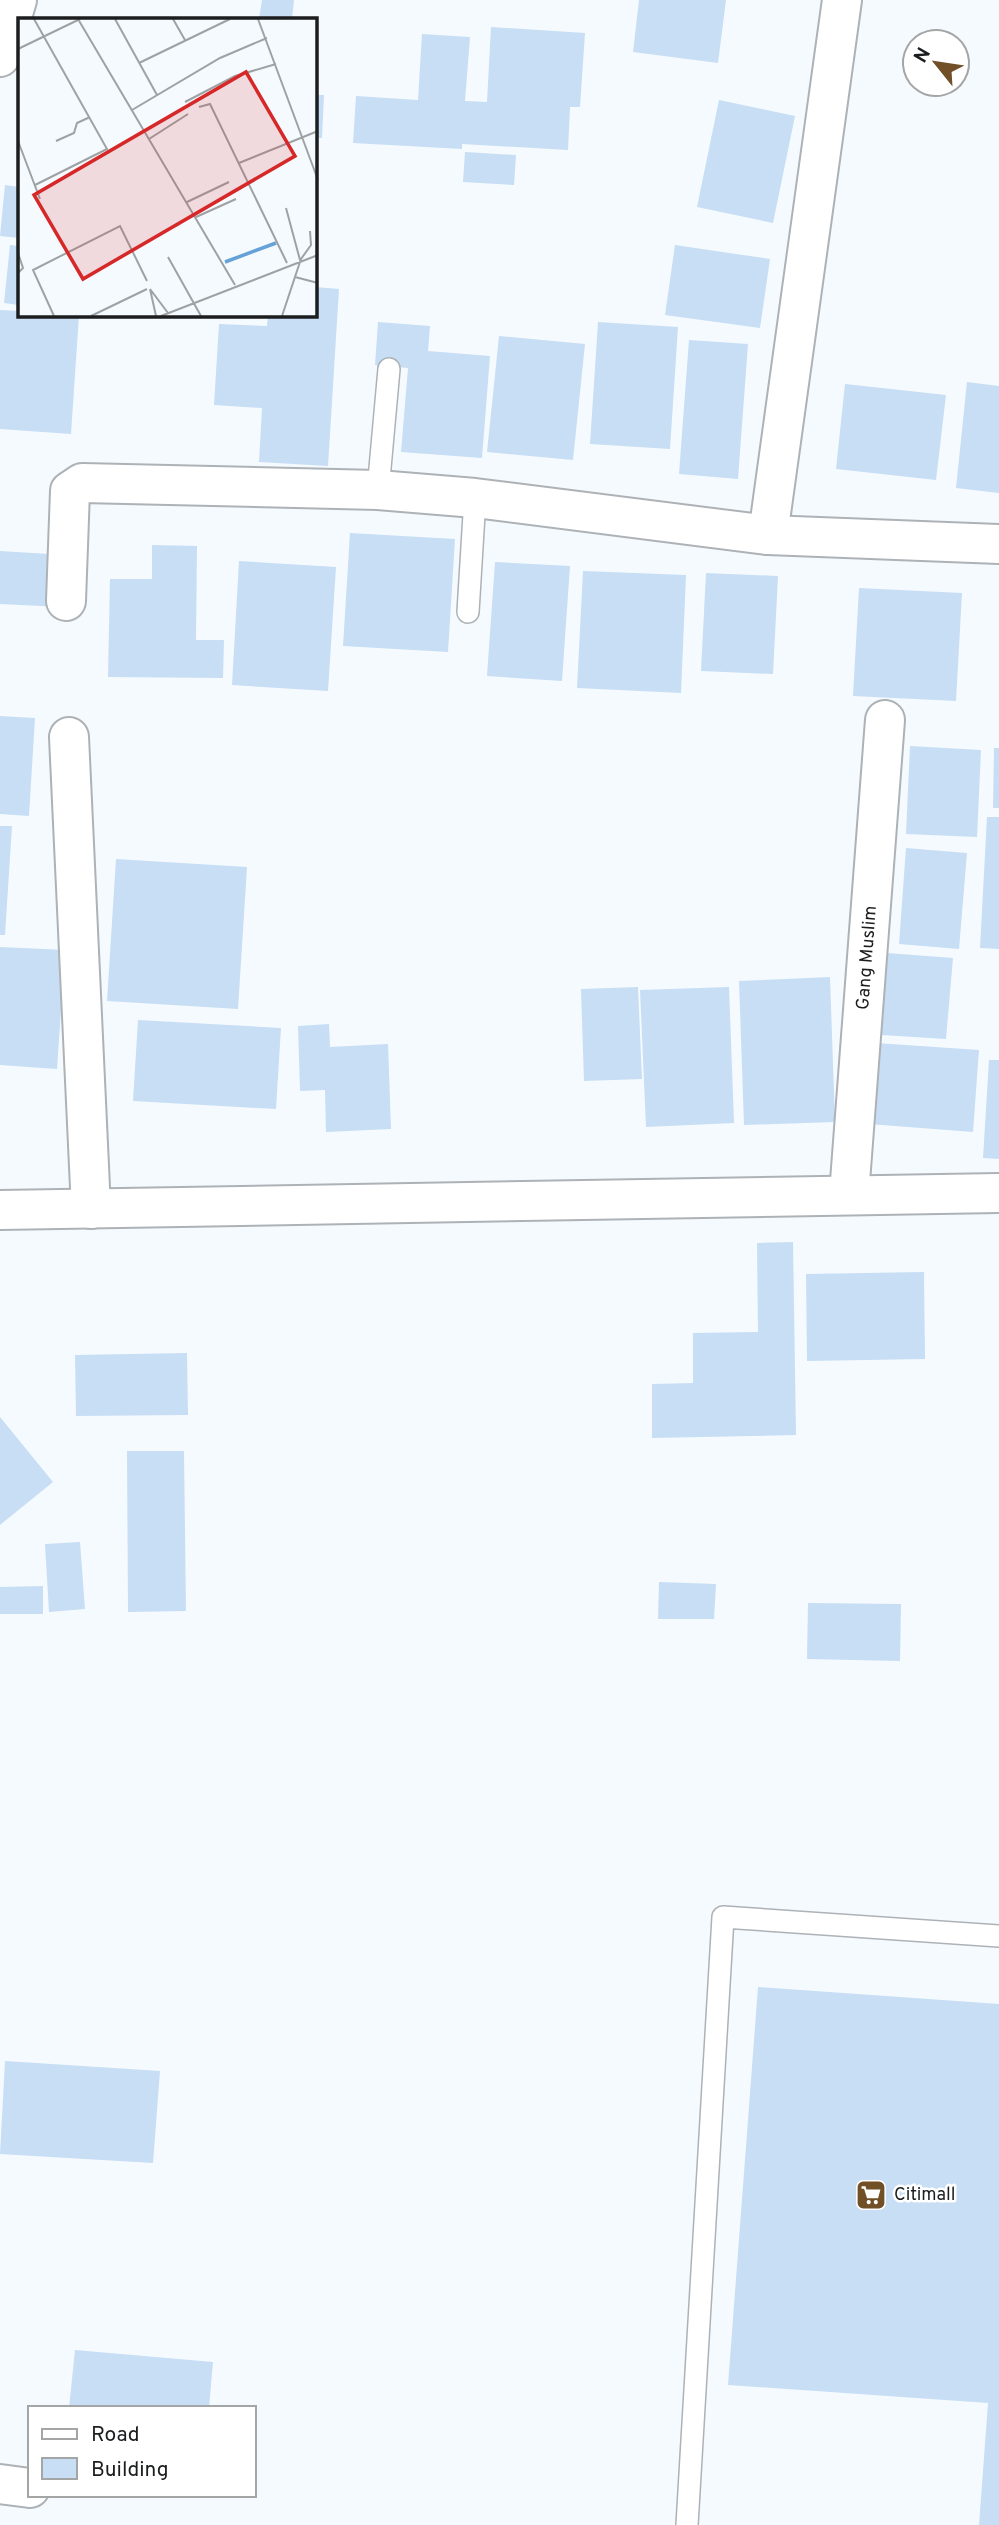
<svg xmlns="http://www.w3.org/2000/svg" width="999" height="2525" font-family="Overpass,sans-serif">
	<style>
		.building { fill: #c7def5 }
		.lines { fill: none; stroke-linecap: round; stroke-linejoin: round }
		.lane-casing { stroke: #adb2b7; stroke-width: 24 }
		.street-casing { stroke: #adb2b7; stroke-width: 42 }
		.lane { stroke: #fff; stroke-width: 21 }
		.street { stroke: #fff; stroke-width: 38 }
		.labels { text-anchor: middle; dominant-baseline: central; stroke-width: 5; stroke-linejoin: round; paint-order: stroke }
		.street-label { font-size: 18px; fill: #1b1d1e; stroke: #fff }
		.poi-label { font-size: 18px; fill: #1b1d1e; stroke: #fff; text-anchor: start }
		.inset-river { fill: none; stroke: #66a2d7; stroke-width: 3.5 }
		.inset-road { fill: none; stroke: #9ea2a4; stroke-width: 2 }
		.view { fill: #d62828; fill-opacity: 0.15; stroke: #d62828; stroke-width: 3.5 }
		.inset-edge { fill: none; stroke: #1b1d1e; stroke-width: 3.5 }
	</style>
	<rect width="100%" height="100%" fill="#f5fafe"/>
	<path class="building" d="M262,0H294L292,19H259Z
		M639,0H726L718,63L633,52Z
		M491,27L585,33L580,107H570L568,150L462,144V149L353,143L356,96L418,100L422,34L470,37L465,101L487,102Z
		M315,95H324L322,138H315Z
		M719,100L795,116L773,223L697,207Z
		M465,152L516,155L514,185L463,182Z
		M5,185L19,187V238L0,236Z
		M10,245L19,246V305L4,303Z
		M675,245L770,259L760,328L665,315Z
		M315,287L339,289L328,466L259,462L262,408L214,405L219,324L267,326L268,315H315Z
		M0,310L19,311V315H79L71,434L0,429Z
		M378,322L430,326L428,351L490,356L482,458L401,452L408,368L375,365Z
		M598,322L678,327L670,449L590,444Z
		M499,336L585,344L573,460L487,452Z
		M689,340L748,344L738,479L679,474Z
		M967,382L999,386V493L956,488Z
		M845,384L946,395L936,480L836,469Z
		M350,533L455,539L448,652L343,646Z
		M152,545L197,546L196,640H224L223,678L108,677L110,579H152Z
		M0,551L66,555L63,607L0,604Z
		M239,561L336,567L328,691L232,685Z
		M495,562L570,566L562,681L487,676Z
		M583,571L686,575L681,693L577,688Z
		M706,573L778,576L773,674L701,671Z
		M859,588L962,593L956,701L853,696Z
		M0,716L35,718L29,816L0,814Z
		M910,746L981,750L977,837L906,834Z
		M994,748H999V808H993Z
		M987,817H999V949L980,948Z
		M0,826H12L5,935H0Z
		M906,848L967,853L959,949L899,944Z
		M116,859L247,867L238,1009L107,1001Z
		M0,947L65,950L57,1069L0,1065Z
		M887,953L953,958L946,1039L881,1035Z
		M830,977L835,1122L744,1125L739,981Z
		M638,987L642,1079L584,1081L581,989Z
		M729,987L734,1123L646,1127L640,990Z
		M138,1020L281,1028L276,1109L133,1101Z
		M329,1024L330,1047L388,1044L391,1129L326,1132L325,1090L300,1091L298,1026Z
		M876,1043L979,1050L973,1132L869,1124Z
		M989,1060H999V1159L983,1158Z
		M793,1242L796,1435L652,1438V1384L693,1383V1333L758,1332L757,1243Z
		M924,1272L925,1359L807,1361L806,1274Z
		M187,1353L188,1415L76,1416L75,1355Z
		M0,1417L53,1482L0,1525Z
		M127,1451H184L186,1611L128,1612Z
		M80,1542L85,1609L49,1612L45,1544Z
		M659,1582L716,1584L714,1619H658Z
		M43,1586V1614H0V1587Z
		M808,1603L901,1604L900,1661L807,1659Z
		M758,1987L999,2004V2525H979L988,2403L728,2385Z
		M5,2061L160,2071L153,2163L0,2154Z
		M75,2350L213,2362L209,2408H69Z"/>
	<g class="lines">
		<g class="lane-casing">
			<path id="lane" d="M378,490L389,369
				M468,612L475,498
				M687,2525L723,1917L999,1936"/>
		</g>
		<g class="street-casing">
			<g id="street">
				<path d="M0,57L17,0"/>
				<path d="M768,535L842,0"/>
				<path d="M66,601L70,491L82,483L378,490L475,498L768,535L999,544"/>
				<path d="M69,737L91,1209"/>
				<path id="s1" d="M849,1195L885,720"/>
				<path d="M0,1210L999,1193"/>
				<path d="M0,2484L30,2488"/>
			</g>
		</g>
		<use href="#lane" class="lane"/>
		<use href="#street" class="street"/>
	</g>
	<defs>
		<g id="supermarket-square" transform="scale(1.575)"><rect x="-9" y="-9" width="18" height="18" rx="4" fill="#715027" stroke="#fff"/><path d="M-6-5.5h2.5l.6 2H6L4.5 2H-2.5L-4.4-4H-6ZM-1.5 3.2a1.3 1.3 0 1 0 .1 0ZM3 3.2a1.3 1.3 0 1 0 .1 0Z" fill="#fff"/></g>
	</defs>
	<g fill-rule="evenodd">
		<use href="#supermarket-square" x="871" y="2195"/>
	</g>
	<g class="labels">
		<g class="street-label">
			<text stroke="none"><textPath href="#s1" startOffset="238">Gang Muslim</textPath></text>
		</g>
		<g class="poi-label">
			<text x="894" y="2195">Citimall</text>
		</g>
	</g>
	<g transform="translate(18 18)">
		<rect width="299" height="299" fill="#f5fafe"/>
		<path class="inset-river" d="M207,244L258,225"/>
		<path class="inset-road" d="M16,1L89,131L17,167M60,1L217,267M97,1L139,77M155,1L167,22M240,1L300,162M0,31L62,1M121,45L212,1M167,84L217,58L258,46M181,89L192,86L269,245M114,92L202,40L249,20M131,121L170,96M0,123L22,181M38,123L56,115L59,105L72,99M221,145L300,113M169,184L211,164M268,190L282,242M178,199L218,181M0,235L5,250L0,255M150,239L183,298M277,259L300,265M36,298L15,252L102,208L129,263M73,298L129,271M138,298L132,271L150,295M143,298L300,237M264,298L283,241L293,227L292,213"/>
		<path class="view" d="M228,54L277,138L65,261L16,177Z"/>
		<rect width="299" height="299" class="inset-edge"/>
	</g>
	<rect x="28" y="2406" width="228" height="91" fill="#ffffff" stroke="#a4a5a5" stroke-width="2"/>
	<rect x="42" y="2429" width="35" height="10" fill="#ffffff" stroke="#a4a5a5" stroke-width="2"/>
	<text x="91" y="2441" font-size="21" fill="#1b1d1e">Road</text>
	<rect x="42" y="2458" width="35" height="21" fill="#c7def5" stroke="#a4a5a5" stroke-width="2"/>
	<text x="91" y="2476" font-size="21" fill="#1b1d1e">Building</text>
	<g transform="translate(936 63) rotate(300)"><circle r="33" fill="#ffffff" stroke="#a4a5a5" stroke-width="2"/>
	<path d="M0-5L12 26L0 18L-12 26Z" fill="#715027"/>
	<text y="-10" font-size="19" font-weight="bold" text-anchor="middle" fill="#1b1d1e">N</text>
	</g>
</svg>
